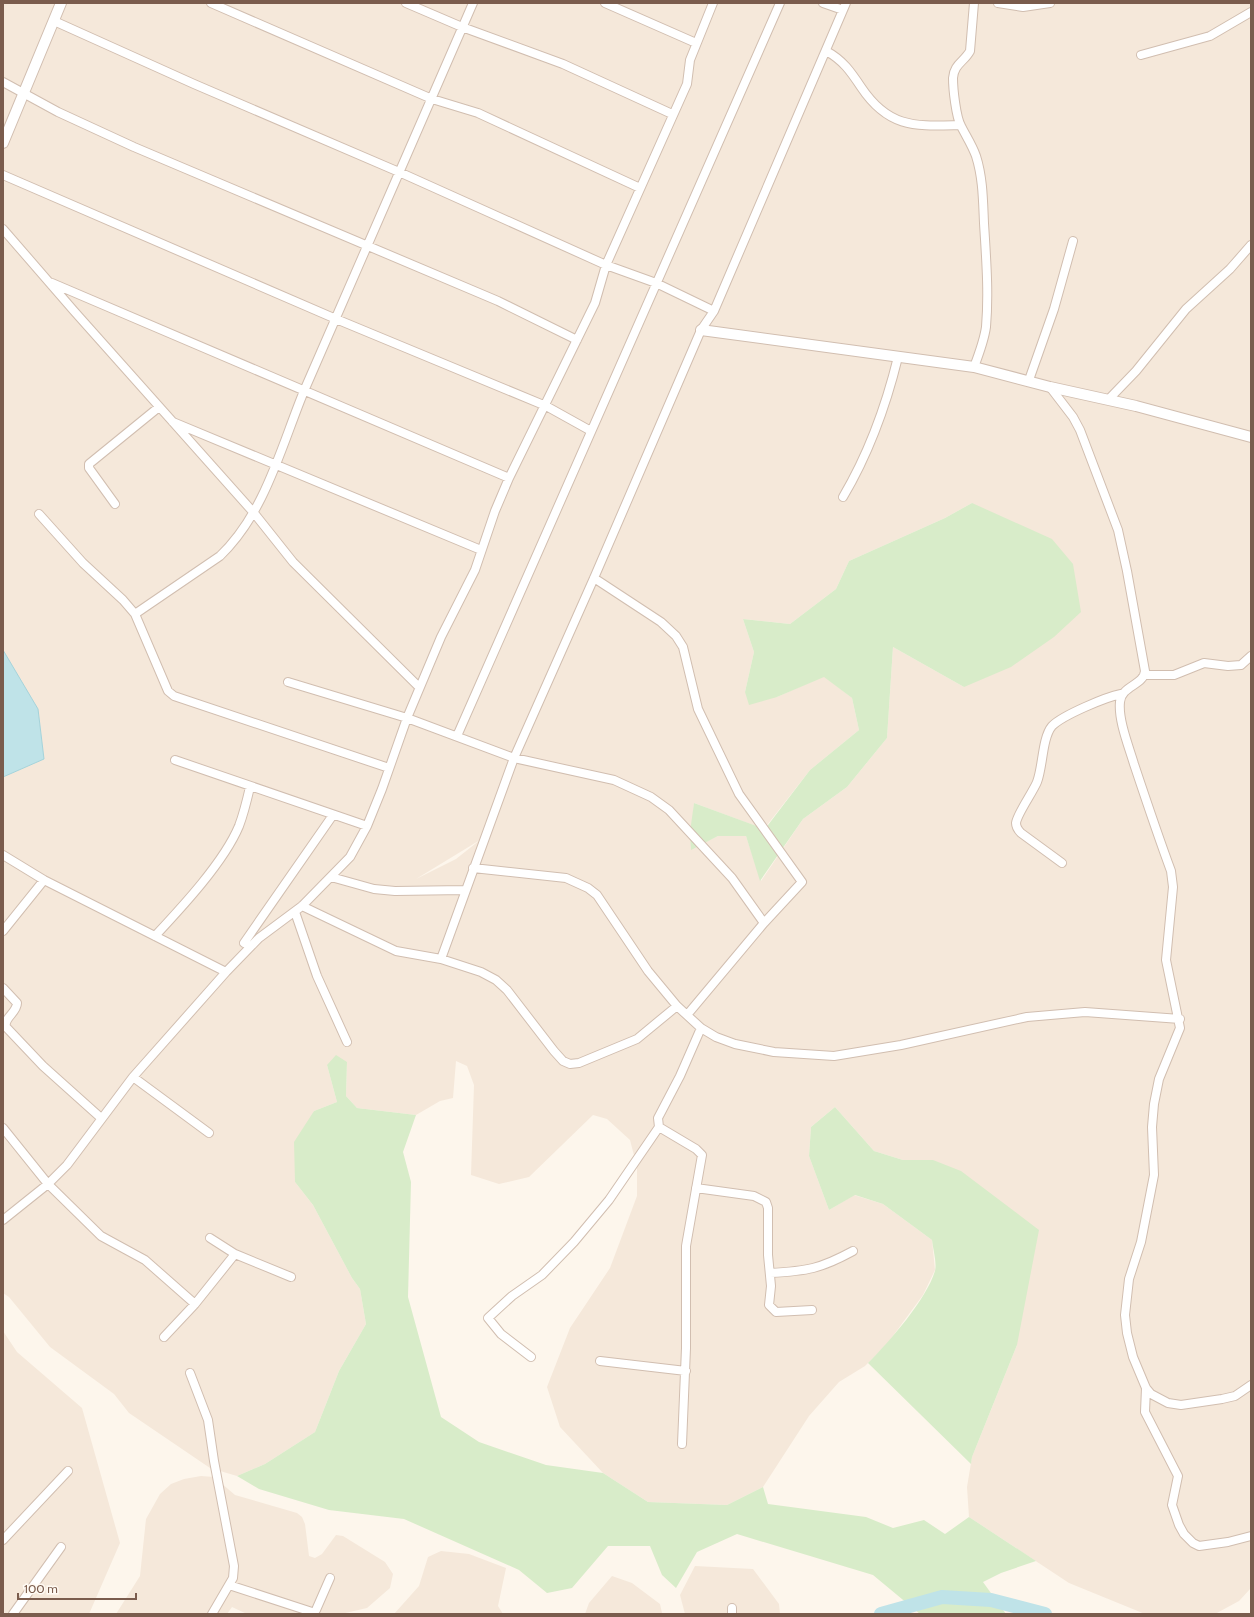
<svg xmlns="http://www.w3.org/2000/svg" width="1254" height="1617" font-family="Cabin,sans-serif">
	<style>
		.residential { fill: #f5e8da; fill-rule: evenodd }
		.green { fill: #d8ecc9 }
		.water { fill: #bfe3e8; stroke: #a5d3da }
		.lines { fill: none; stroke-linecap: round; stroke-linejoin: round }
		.river { stroke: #bfe3e8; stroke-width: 14 }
		.minor-casing { stroke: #d1beb0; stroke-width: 10 }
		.tertiary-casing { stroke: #d1beb0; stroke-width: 12 }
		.minor { stroke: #fff; stroke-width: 8 }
		.tertiary { stroke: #fff; stroke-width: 10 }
	</style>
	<rect width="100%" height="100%" fill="#fdf6ec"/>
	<path class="residential" d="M3,3H1251V1588L1239,1601L1215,1614H1145L1069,1583L969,1517L967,1487L972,1457L1017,1345L933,1160H903L874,1151L835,1107L811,1127L809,1156L829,1210L854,1195L883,1204L932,1240L935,1270L923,1295L887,1344L865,1366L839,1382L809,1416L763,1487L727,1505L648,1502L603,1473L560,1427L547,1387L570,1328L610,1268L637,1196V1167L630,1140L607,1119L593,1115L529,1177L499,1184L471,1175L474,1085L467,1066L456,1061L453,1098L440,1101L416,1115L357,1108L346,1096L347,1062L327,1065L337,1102L314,1111L295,1182L313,1205L352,1278L360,1289L366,1324L339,1371L315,1432L265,1464L237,1476L210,1468L129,1413L114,1394L50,1347L9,1297L3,1293V777L44,759L38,709L3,650ZM972,503L964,687L893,647L887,738L847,787L803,819L761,881L746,836H718L691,849L694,803L764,829L810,770L859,730L852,698L824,676L777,697L745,692L754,652L743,619L790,624L836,589L849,561L945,518ZM480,840L456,859L416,879Z
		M3,1331L17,1352L82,1408L120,1543L89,1614H3Z
		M201,1476L214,1477L235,1495L297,1513L302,1517L305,1524L309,1556L315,1558L322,1554L336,1535L343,1536L385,1562L393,1574L390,1588L367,1608L341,1614H247L232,1607L227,1614H116L140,1576L146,1519L160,1494L171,1484L184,1479Z
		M441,1551L469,1554L506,1568L498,1606L503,1614H394L419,1586L428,1557Z
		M695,1566L753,1569L779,1604L780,1614H685L680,1595Z
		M612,1576L632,1583L660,1604L662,1613L585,1614L589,1603Z"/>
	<path class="green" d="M972,503L1052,539L1073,564L1081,612L1054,637L1011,667L964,687L893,647L887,738L847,787L803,819L760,881L746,836H718L691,850L690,832L694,803L765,829L810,770L859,730L852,698L824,677L777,697L749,705L745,692L754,652L743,619L790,624L836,589L849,561L945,518Z
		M336,1055L347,1062L346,1096L357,1108L416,1115L403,1152L411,1182L408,1297L441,1417L479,1442L546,1465L603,1473L648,1502L727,1505L763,1487L768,1504L866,1517L893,1528L924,1520L945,1534L969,1517L1036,1561L1001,1573L983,1582L1006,1614H920L873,1575L737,1534L697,1552L676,1588L662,1575L650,1546H608L572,1588L547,1593L519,1570L404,1519L329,1510L259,1489L237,1476L265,1464L315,1432L339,1371L366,1324L360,1289L352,1278L313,1205L295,1182L294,1142L314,1111L337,1102L327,1065Z
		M835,1107L874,1151L903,1160H933L961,1171L1039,1230L1017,1345L972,1457L971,1464L868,1363C890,1341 926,1300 935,1271C937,1263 933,1249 932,1240L883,1204L855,1195L829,1210L809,1156L811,1127Z"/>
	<path class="water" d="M3,650L38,709L44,759L3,777Z"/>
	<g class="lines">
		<path class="river" d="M881,1614L942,1597L991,1600L1045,1614"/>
		<g class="minor-casing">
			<path id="minor" d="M211,3L432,99L478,113L640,188
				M406,3L462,27L563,64L672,114
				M605,3L696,43
				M713,3L690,60L687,84L606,265L595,303L509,478L495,511L475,570L441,637L407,718L514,758L614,780L651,797L669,810L732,878L764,923
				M823,3L843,10
				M998,3L1023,7L1050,3
				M54,21L194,84L399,172L606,265L656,283L714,311
				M826,51C843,60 851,72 861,87C889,129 916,126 960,125
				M1141,55L1210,36L1251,12
				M3,82L58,112L134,147L498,301L577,340
				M3,175L336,319L546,406L591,431
				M3,229L74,311L254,513L293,562L419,687
				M52,283L509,478
				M974,367C979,354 984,341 986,327C989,292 986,257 984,223C983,201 983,178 976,156C972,145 966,136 961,126C956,117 953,89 953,78C954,64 964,62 970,51L974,3
				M1029,380L1054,309L1073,241
				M1050,387L1073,417L1080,430L1118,530L1127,571L1145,671C1144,685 1121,686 1120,702C1118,720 1129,747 1134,764C1146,800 1158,836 1171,871L1173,887L1166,960L1180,1028L1159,1079L1154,1104L1152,1127L1154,1175L1141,1242L1129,1279L1125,1315L1127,1333L1133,1357L1146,1388L1151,1394L1168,1403L1181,1405L1222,1399L1235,1396L1251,1385
				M1108,400L1136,371L1186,309L1230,269L1251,245
				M173,422L481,550
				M843,497C869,453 886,406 898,357
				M115,504L89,468V464L159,407
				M39,514L83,563L123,600L135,614L168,691L174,696L389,768
				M594,578L661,622L676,636L683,647L698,709L739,794L802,882L764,923L687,1015
				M135,614L220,556C265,513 281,447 304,391C360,261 417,133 473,3
				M1144,675H1174L1204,663L1228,666L1241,665L1251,656
				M457,736L780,3
				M175,760L367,826
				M3,855L44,880L226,972
				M1062,863L1021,833C1018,830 1016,827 1016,823C1017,814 1033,792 1037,782C1043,767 1042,738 1052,726C1063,715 1106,697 1121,694
				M473,868L566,878L588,888L597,895L648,971L677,1006L701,1028L716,1037L735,1044L774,1052L834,1056L901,1045L1027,1017L1085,1012L1180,1019
				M331,877L374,889L395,891L465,890
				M302,906L396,951L441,959L481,972L496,980L507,990L554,1051L563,1061L570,1064L579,1063L637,1039L677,1006
				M295,912L317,976L347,1042
				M3,931L44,880
				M155,936C182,907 224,862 239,826C244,813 247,800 250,787
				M244,943L333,815
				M441,959L514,758L594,578L701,330L714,311L846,3
				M3,988L17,1003C17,1013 3,1018 6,1027L43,1066L101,1118
				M133,1077L209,1133
				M3,1128L48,1184L101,1236L145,1260L195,1304
				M696,1188L754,1196L766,1202L768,1208V1255L771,1286L769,1305L776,1312L812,1310
				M3,1220L48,1184L67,1165L133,1077L226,972L259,938L302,906L350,857L367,826L382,789L407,718L288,682
				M210,1238L235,1254
				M770,1273C807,1271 820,1269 853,1251
				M164,1337L195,1304L235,1254L291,1277
				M531,1357L501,1334L488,1318L512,1296L542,1275L574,1242L609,1200L659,1127
				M600,1361L686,1371
				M190,1373L208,1420L214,1461L234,1566L233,1578L212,1614
				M1146,1388L1145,1412L1178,1476L1172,1505L1179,1525L1184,1534L1193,1543L1199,1546L1228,1542L1251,1536
				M682,1444L686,1348V1246L702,1155L696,1149L659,1127L658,1118L680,1076L701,1028
				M3,1540L68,1471
				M229,1585L312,1612L316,1610L330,1578
				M13,1614L61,1547
				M732,1614V1608"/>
		</g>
		<g class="tertiary-casing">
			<path id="tertiary" d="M3,143L61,3
				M701,330L974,367L1050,387L1136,406L1251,437"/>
		</g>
		<use href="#minor" class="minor"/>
		<use href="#tertiary" class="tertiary"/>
	</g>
	<rect width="1254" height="1617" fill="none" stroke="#7a5c4d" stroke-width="8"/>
	<path d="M18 1593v6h118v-6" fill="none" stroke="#7a5c4d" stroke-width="2"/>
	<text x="24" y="1593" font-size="12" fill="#7a5c4d" stroke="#fffaf3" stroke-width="3" paint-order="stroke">100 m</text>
</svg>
